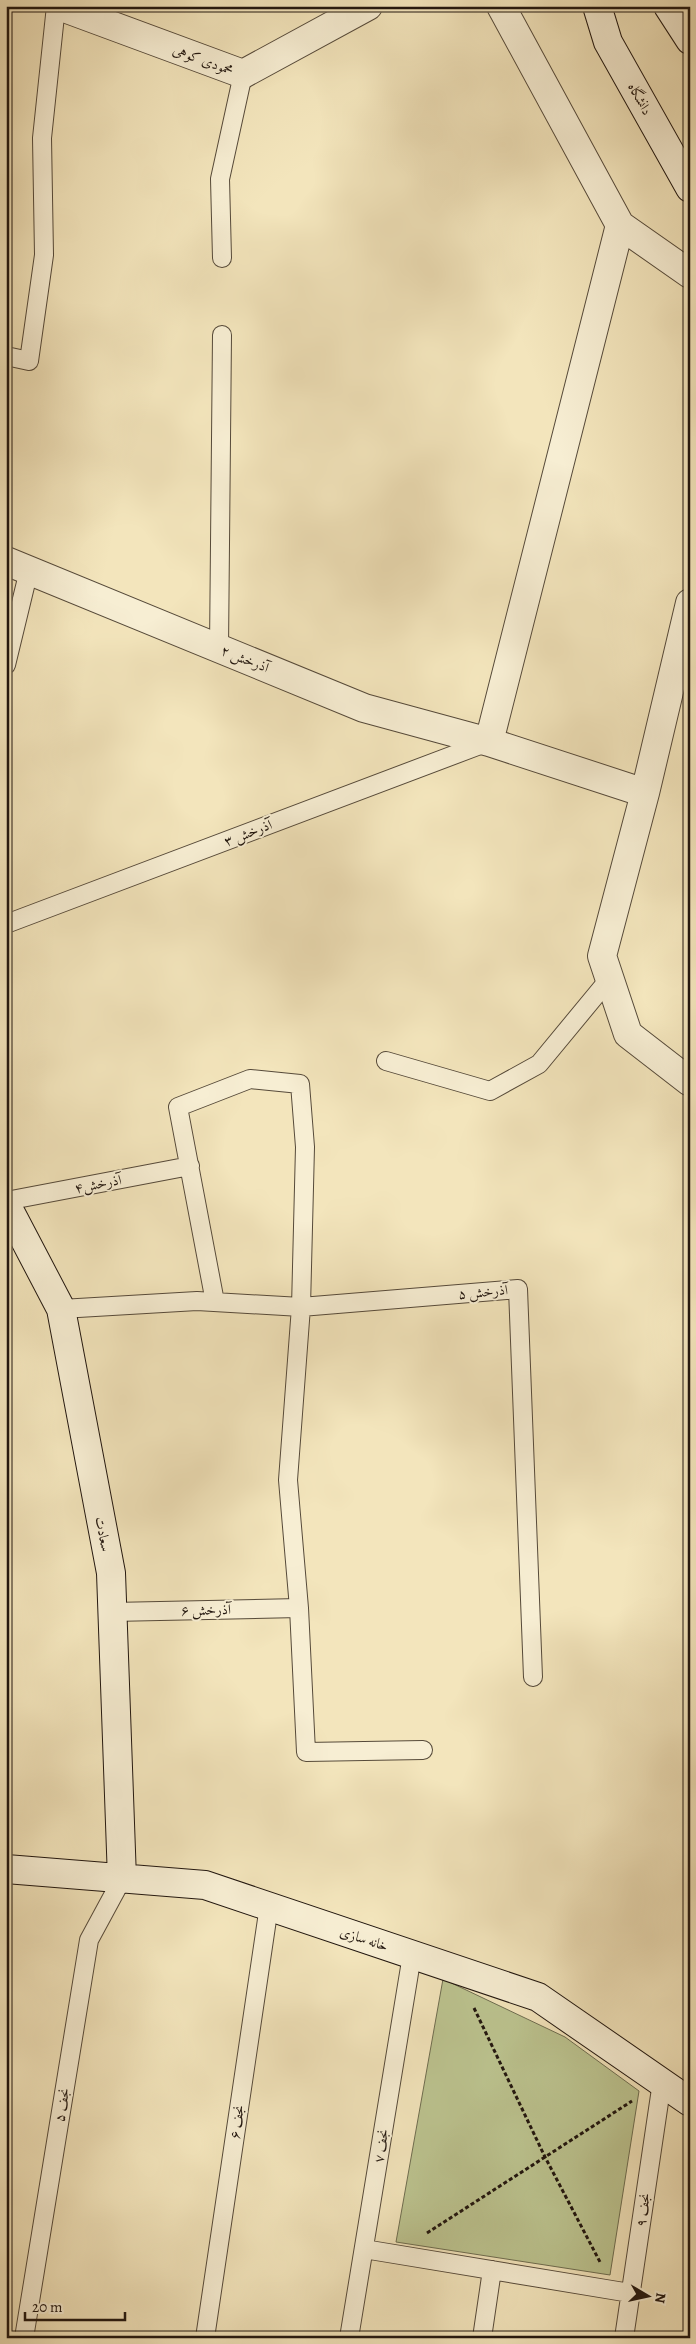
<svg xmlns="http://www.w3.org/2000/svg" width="696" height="2344" font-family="Alegreya,Amiri,serif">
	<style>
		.green { fill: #bcc490; stroke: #6e6d50 }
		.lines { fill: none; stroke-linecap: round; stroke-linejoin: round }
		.lane-casing { stroke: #564a3a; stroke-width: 20 }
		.street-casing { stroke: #564a3a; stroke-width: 30 }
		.secondary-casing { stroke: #21160f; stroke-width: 30 }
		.path { stroke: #21160f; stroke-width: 3; stroke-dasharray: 4 2.5; stroke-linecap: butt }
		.lane { stroke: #f7eed3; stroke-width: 18 }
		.street { stroke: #f7eed3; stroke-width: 28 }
		.secondary { stroke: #f7eed3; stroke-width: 28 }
		.labels { text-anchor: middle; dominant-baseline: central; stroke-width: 4; stroke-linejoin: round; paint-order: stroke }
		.street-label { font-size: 14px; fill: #21160f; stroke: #f7eed3 }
	</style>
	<rect width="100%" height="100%" fill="#f3e5bc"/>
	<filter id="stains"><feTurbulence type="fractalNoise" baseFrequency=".004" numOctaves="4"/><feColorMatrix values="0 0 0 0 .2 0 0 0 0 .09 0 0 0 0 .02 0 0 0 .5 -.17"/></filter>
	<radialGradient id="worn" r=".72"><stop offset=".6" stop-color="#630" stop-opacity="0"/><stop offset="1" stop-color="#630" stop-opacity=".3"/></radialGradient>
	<path class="green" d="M443,1979L565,2037L639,2091L610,2275L396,2242Z"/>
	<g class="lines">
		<g class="lane-casing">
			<path id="lane" d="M222,258L220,179L243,74
				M6,356L29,361L44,255L42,138L56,6
				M219,648L222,335
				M6,665L29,570
				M6,924L488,742
				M386,1061L490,1091L539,1064L610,978
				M6,1201L190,1166
				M215,1302L178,1107L250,1079L300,1084L305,1147L301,1307L288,1480L299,1608L306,1752L423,1750
				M61,1309L197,1301L301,1307L518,1289L533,1677
				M112,1612L299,1608
				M364,2249L630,2293
				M24,2338L89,1940L122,1879
				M205,2338L269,1906
				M349,2338L412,1955
				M482,2338L492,2270
				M624,2338L662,2082"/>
		</g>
		<g class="street-casing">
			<path id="street" d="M59,6L243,74L368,6
				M620,225L690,274
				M6,561L364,708L489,742L645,793
				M690,603L645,793L602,956L628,1034L690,1082
				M489,742L620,225L501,6"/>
		</g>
		<g class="secondary-casing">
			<path id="secondary" d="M597,6L608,42L690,188
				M668,6L690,40
				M6,1204L61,1309L111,1573L122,1879
				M6,1869L205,1885L538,1997L690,2102"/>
		</g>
		<path class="path" d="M474,2008L545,2157L600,2262
			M427,2233L632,2101"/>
		<use href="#lane" class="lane"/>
		<use href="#street" class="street"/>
		<use href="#secondary" class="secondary"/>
	</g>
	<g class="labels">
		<g class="street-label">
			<text transform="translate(203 60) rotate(20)">محمودی کوهی</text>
			<text transform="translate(640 99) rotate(61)">دانشگاه</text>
			<text transform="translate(245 659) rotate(22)">آذرخش ۲</text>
			<text transform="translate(248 833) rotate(-21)">آذرخش ۳</text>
			<text transform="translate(98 1184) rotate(-11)">آذرخش۴</text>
			<text transform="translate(483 1292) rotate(-5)">آذرخش ۵</text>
			<text transform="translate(103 1534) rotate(79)">سعادت</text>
			<text transform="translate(206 1610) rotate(-1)">آذرخش ۶</text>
			<text transform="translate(364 1939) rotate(18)">خانه سازی</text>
			<text transform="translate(62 2105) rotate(-81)">نجف ۵</text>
			<text transform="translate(237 2122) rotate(-82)">نجف ۶</text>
			<text transform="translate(381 2146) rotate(-81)">نجف ۷</text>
			<text transform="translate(643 2210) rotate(-82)">نجف ۹</text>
		</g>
	</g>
	<rect width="696" height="2344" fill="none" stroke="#f3e5bc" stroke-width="25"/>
	<rect x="8" y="8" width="681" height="2329" fill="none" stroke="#21160f" stroke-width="2.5"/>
	<rect x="12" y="12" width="671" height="2319" fill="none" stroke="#21160f"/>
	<g transform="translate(648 2296) rotate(99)" stroke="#f7eed3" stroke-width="4" paint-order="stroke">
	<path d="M0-4L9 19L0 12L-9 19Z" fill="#21160f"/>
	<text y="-8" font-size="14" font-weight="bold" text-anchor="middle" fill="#21160f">N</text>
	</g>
	<path d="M25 2312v8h100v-8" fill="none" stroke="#21160f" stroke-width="2.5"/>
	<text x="32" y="2312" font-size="15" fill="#21160f" stroke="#f7eed3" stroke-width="4" paint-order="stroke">20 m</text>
	<rect width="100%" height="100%" filter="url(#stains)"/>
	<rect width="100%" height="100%" fill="url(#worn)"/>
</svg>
